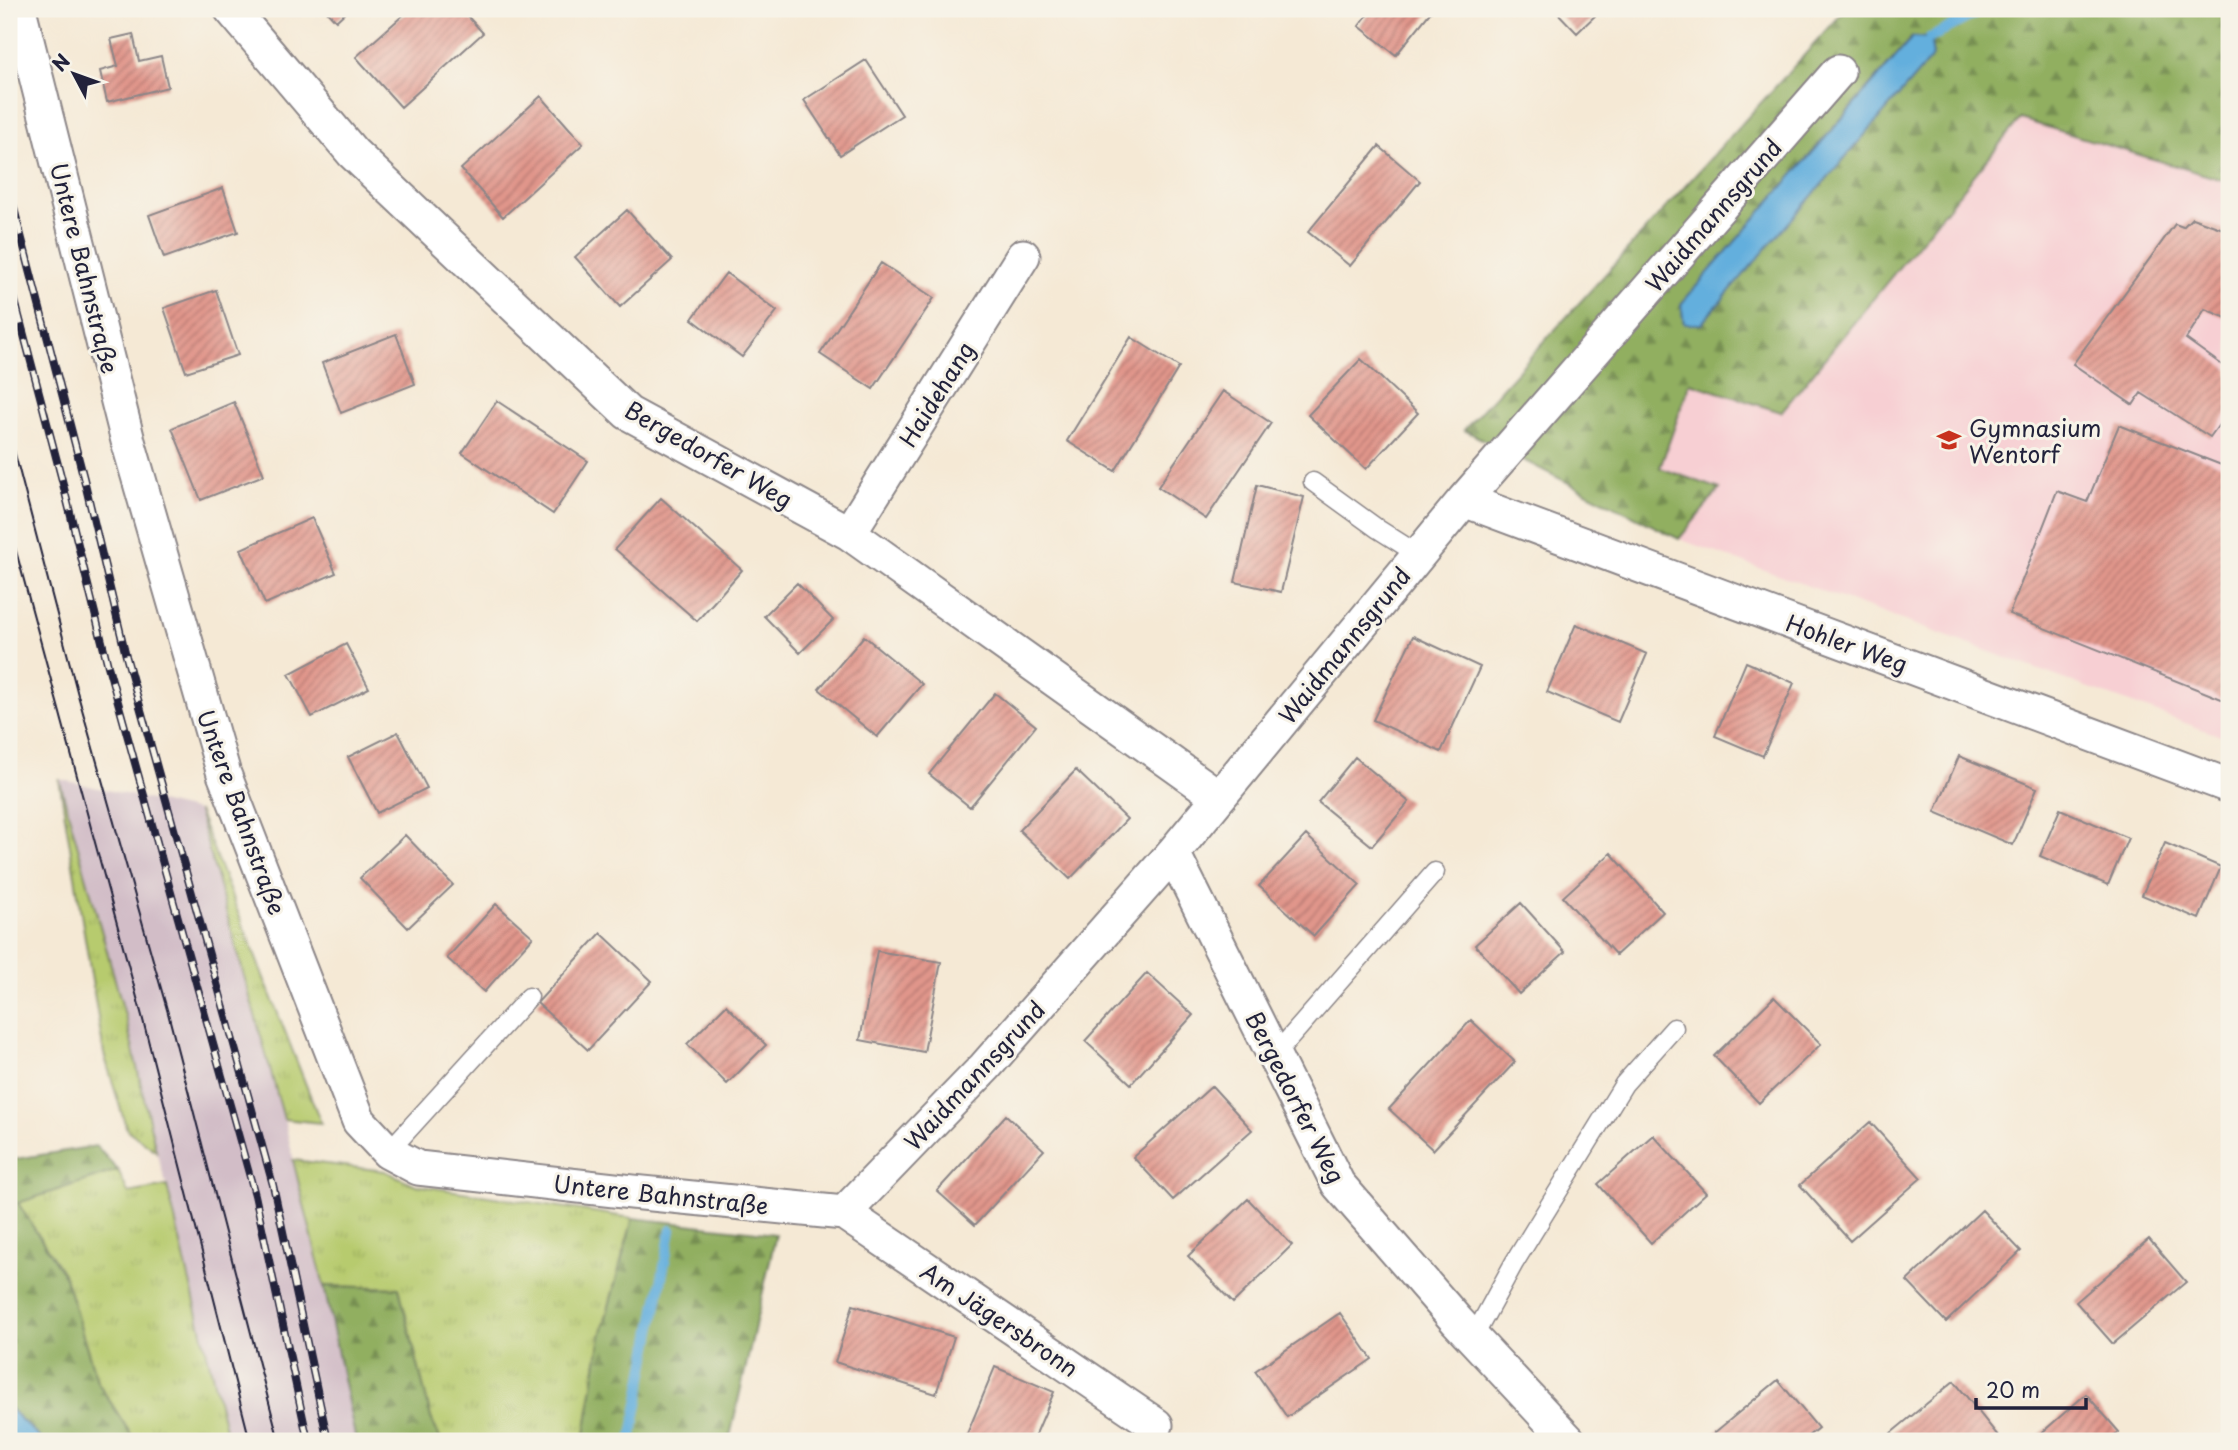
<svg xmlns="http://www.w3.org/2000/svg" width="2238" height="1450" font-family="'Playpen Sans',sans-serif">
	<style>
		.built { fill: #f7cfd3 }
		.industrial { fill: #d2bdc7 }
		.grass { fill: url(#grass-tufts); stroke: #6c7654; stroke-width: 2 }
		.forest { fill: url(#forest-firs); stroke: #5a684e; stroke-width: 2; fill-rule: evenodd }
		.water { fill: #64afdd; stroke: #43688c; stroke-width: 2 }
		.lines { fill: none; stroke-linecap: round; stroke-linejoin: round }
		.stream { stroke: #64afdd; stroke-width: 10 }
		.building { fill: url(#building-hatch) }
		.lane-casing { stroke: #8c8688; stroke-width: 21 }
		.street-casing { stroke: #8c8688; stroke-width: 37 }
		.lane { stroke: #fff; stroke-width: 18 }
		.street { stroke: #fff; stroke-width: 33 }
		.tram { stroke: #22223b; stroke-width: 2 }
		.rail-casing { stroke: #22223b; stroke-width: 8 }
		.rail { stroke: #f7f3e8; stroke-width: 5; stroke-dasharray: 16; stroke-linecap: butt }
		.labels { text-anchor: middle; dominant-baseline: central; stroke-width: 6; stroke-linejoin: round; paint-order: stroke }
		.street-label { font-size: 23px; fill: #22223b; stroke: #f7f3e8 }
		.poi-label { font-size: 23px; fill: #22223b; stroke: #f7f3e8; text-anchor: start }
	</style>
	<defs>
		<pattern id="grass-tufts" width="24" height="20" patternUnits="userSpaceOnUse" patternTransform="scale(1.75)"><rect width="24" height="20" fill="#b7cb6e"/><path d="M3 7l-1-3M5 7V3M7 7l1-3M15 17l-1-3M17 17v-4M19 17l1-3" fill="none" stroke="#9dae60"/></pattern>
		<pattern id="forest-firs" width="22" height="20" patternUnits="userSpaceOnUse" patternTransform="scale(1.75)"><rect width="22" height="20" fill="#91af61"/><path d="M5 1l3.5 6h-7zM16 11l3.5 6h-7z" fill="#768e51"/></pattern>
		<pattern id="building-hatch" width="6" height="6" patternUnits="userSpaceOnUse" patternTransform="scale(1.75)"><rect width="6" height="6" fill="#e1968b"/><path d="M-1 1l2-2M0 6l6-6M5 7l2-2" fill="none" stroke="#b67a73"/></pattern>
	</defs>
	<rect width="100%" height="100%" fill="#f7f3e8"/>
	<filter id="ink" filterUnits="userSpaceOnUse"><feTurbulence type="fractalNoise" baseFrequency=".0143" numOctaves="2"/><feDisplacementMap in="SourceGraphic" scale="14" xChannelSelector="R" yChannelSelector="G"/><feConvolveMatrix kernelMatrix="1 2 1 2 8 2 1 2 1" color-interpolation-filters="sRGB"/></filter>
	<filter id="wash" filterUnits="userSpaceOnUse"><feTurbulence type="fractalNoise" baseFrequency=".00686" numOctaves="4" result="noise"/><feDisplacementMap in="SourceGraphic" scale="28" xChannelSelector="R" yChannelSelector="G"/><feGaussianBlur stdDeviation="1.57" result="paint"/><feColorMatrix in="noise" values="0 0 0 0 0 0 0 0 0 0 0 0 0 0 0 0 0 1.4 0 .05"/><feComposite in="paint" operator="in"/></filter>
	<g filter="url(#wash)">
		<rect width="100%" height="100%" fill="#f5e9d5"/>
		<path class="built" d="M2020,119L2229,182V739L1679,539L1720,489L1660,468L1690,382L1782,412Z"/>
		<path class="industrial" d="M59,779L198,811L284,1119L324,1286L356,1441H228L167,1186L156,1151L126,1019Z"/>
		<path class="grass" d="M59,779L126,1019L156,1151L127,1130L104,1054Z
			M198,811L321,1123L284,1119Z
			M293,1160L385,1171L416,1185L633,1218L601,1336L584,1441H441L431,1418L399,1288L324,1286Z
			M118,1170L128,1193L167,1186L228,1441H135L97,1381L65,1277L17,1203Z"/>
		<path class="forest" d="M1846,9H2229V182L2020,119L1781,412L1690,383L1660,468L1720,489L1679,539L1464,430ZM1912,37L1930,38L1933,56L1701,324H1684L1681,304Z
			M96,1146L118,1170L18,1203L65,1277L97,1381L135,1441H43L9,1408V1160Z
			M633,1218L776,1234L729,1441H584L601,1336Z
			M324,1286L399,1288L431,1418L441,1441H356Z"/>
		<path class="water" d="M1913,37L1930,38L1933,56L1701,324H1684L1681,304Z
			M9,1408L43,1441H9Z"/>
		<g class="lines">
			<path class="stream" d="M1930,38L1984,9
				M631,1441L671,1230"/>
		</g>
		<g id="blocks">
			<path class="building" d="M325,9H349L336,21Z
				M410,9H461L483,33L401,107L356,57Z
				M1372,9H1433L1396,55L1359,26Z
				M1554,9H1602L1577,33Z
				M133,34L139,61L161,56L168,87L107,102L100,71L118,66L111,39Z
				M866,60L902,115L840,155L804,100Z
				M541,96L583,144L503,217L461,169Z
				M1379,146L1420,181L1350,266L1308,232Z
				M223,188L238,232L164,258L149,215Z
				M627,210L672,260L620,307L575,257Z
				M2192,218L2229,231V319L2205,309L2186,339L2229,370V411L2210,437L2141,393L2133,405L2073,364L2175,224L2183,227Z
				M881,263L934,298L873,389L820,354Z
				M726,273L777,311L742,357L692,319Z
				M216,290L238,355L186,372L164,308Z
				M396,334L415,384L341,413L322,363Z
				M1131,337L1179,367L1115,471L1067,441Z
				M1361,359L1418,413L1366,469L1308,415Z
				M1223,391L1271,423L1206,519L1158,487Z
				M497,401L588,461L553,514L462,453Z
				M234,402L264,475L201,500L172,428Z
				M2119,425L2229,468V702L2009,614L2057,491L2087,502Z
				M1257,485L1304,497L1281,592L1235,582Z
				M661,498L742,570L697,621L615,549Z
				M312,518L336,573L265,604L241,549Z
				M797,583L833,620L800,653L764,616Z
				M1576,624L1647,654L1618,722L1547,692Z
				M864,636L922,684L877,737L819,689Z
				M1413,636L1480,667L1441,752L1373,720Z
				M346,644L369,688L312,717L289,674Z
				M1746,662L1794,683L1763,756L1715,736Z
				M995,693L1036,726L970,807L929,774Z
				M398,732L427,788L377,813L348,757Z
				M1959,756L2037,788L2013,845L1935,812Z
				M1355,757L1409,802L1372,846L1318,802Z
				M1076,770L1127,819L1070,879L1019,830Z
				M2060,809L2128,838L2108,885L2040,856Z
				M405,835L453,885L408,928L360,878Z
				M1306,835L1360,885L1314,936L1259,886Z
				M2165,843L2221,867L2199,919L2142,895Z
				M1611,853L1663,912L1616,955L1563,897Z
				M1521,903L1565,952L1519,994L1475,945Z
				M496,904L533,937L484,992L447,958Z
				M601,933L652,981L588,1050L537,1003Z
				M877,951L941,962L924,1052L860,1040Z
				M1147,973L1193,1015L1131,1084L1085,1041Z
				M1774,997L1821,1044L1759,1103L1714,1056Z
				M726,1005L766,1045L727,1084L687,1044Z
				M1471,1020L1515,1062L1433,1150L1389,1109Z
				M1212,1086L1252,1130L1173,1200L1133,1157Z
				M1006,1115L1044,1150L975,1225L937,1191Z
				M1870,1122L1921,1178L1850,1241L1800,1185Z
				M1653,1135L1706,1193L1651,1243L1598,1184Z
				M1248,1199L1292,1245L1233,1303L1188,1256Z
				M1982,1210L2021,1251L1946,1322L1907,1281Z
				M2149,1239L2186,1282L2113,1344L2076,1302Z
				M853,1305L954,1337L936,1394L835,1362Z
				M1340,1313L1372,1359L1287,1417L1255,1371Z
				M995,1367L1054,1392L1033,1441H964Z
				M1778,1380L1818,1428L1802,1441H1721L1714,1433Z
				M1954,1381L1999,1437L1994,1441H1898L1891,1433Z
				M2086,1394L2119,1432L2108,1441H2040L2037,1437Z"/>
		</g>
	</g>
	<g filter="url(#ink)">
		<use href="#blocks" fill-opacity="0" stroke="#8c8688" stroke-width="2"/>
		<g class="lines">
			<g class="lane-casing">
				<path id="lane" d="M1313,482L1378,529L1419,555
					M1274,1056L1435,872
					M388,1152L529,997
					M1473,1338L1514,1263L1624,1084L1674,1028"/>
			</g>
			<g class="street-casing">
				<path id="street" d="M19,9L128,441L224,774L359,1121L388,1152L418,1168L632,1192L844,1213L1156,1425
					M231,9L353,153L628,413L849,533L1219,797
					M1464,500L2229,786
					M849,533L1023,256
					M1173,853L1338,1184L1457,1321L1569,1441
					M844,1213L985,1067L1173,853L1464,500L1838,72"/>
			</g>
			<use href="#lane" class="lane"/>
			<use href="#street" class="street"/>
			<path class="tram" d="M9,431L78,695L168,1013L279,1441
				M9,525L142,1016L250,1441"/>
			<g class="rail-casing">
				<path id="rail" d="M9,189L84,479L126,656L273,1185L328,1441
					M9,278L62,480L108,666L255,1195L308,1441"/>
			</g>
			<use href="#rail" class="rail"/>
		</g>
	</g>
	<defs>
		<g id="school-bare" transform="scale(1.89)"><path d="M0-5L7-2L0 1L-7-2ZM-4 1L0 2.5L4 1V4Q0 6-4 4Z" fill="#c8321e" stroke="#f7f3e8" stroke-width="2.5" paint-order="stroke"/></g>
	</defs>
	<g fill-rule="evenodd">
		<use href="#school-bare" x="1949" y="440"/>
	</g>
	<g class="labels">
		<g class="street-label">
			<text transform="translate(1713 215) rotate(-49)">Waidmannsgrund</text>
			<text transform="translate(85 268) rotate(76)">Untere Bahnstraße</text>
			<text transform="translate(936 394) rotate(-58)">Haidehang</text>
			<text transform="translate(709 454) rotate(30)">Bergedorfer Weg</text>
			<text transform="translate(1847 643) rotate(20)">Hohler Weg</text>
			<text transform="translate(1344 645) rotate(-51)">Waidmannsgrund</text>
			<text transform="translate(242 812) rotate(70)">Untere Bahnstraße</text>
			<text transform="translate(974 1075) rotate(-47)">Waidmannsgrund</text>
			<text transform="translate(1296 1097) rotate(63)">Bergedorfer Weg</text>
			<text transform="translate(661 1194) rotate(6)">Untere Bahnstraße</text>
			<text transform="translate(1000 1319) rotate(34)">Am Jägersbronn</text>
		</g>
		<g class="poi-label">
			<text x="1969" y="427">Gymnasium<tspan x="1969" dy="26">Wentorf</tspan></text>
		</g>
	</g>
	<rect width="2238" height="1450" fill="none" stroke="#f7f3e8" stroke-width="35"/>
	<g transform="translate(74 74) rotate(311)" stroke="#f7f3e8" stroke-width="5" paint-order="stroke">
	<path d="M0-5L12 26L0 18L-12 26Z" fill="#22223b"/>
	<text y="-10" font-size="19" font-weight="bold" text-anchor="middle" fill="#22223b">N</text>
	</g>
	<path d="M1976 1398v10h110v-10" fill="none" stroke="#22223b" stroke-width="3.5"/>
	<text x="1986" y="1398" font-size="21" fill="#22223b" stroke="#f7f3e8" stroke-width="5" paint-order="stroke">20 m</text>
</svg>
